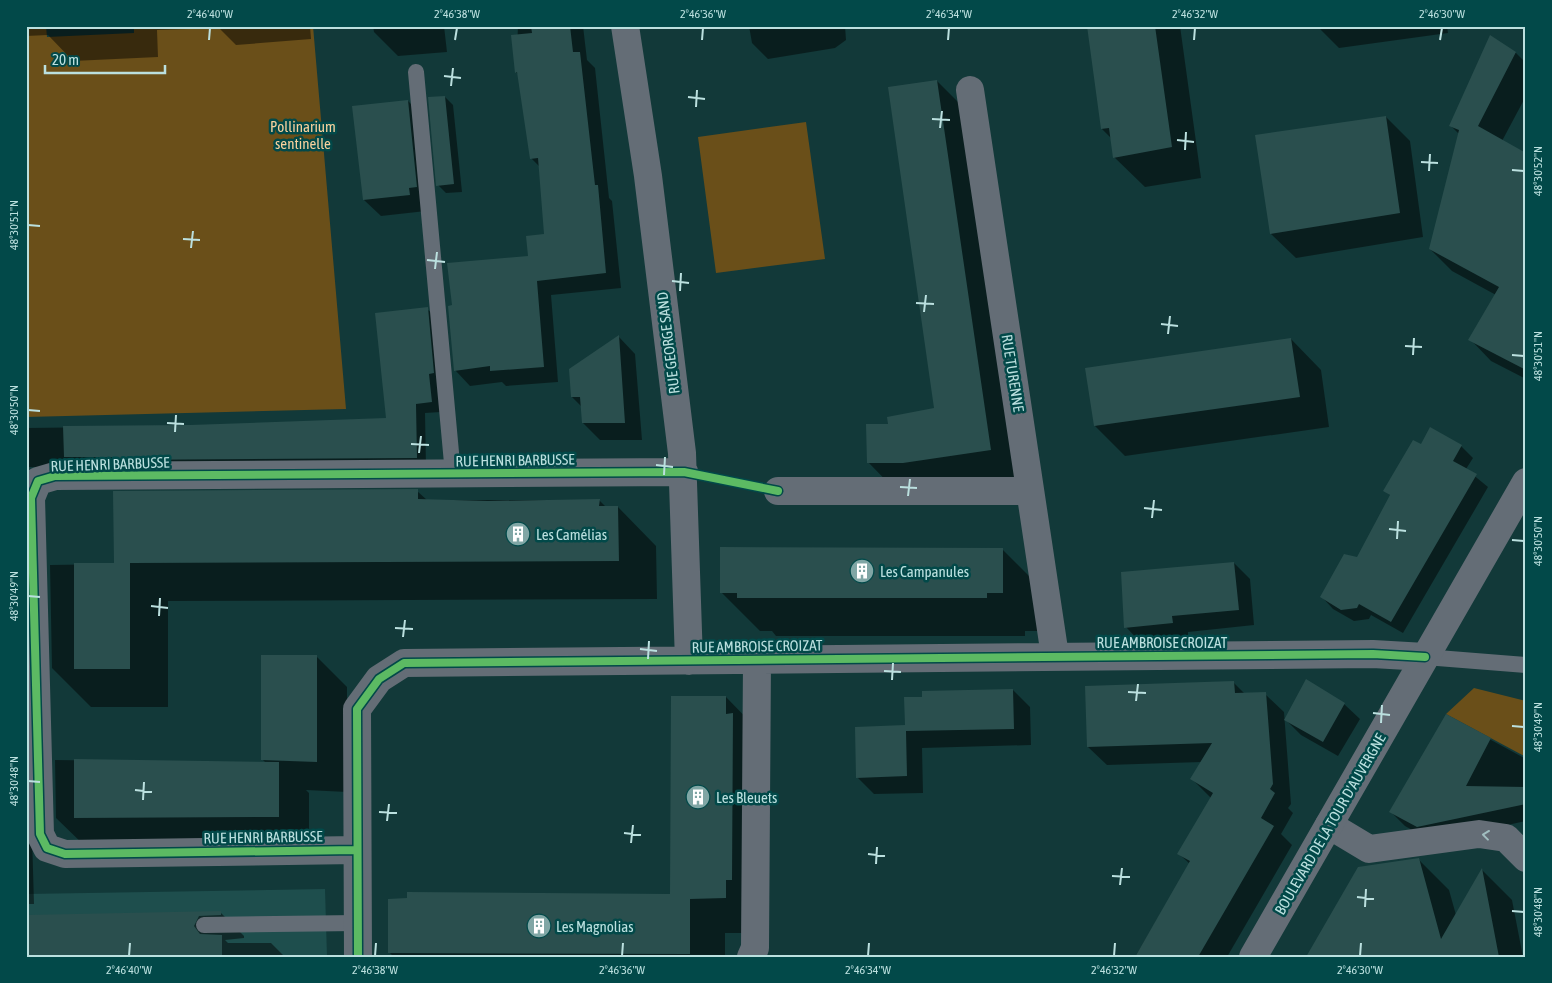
<svg xmlns="http://www.w3.org/2000/svg" width="1552" height="983" font-family="'Asap Condensed',sans-serif">
	<style>
		.built { fill: #1e4e4d }
		.green { fill: #6a4f19 }
		.shadow { fill: #0007 }
		.building { fill: #2a4f4e }
		.lines { fill: none; stroke-linecap: round; stroke-linejoin: round }
		.service { stroke: #646d76; stroke-width: 16 }
		.minor { stroke: #646d76; stroke-width: 28 }
		.tertiary { stroke: #646d76; stroke-width: 28 }
		.cycleway-casing { stroke: #024949; stroke-width: 11 }
		.cycleway { stroke: #5cba63; stroke-width: 8 }
		.oneway { stroke: #a1bec0 }
		.ticks { fill: none; stroke: #bbe0df; stroke-width: 2 }
		.labels { text-anchor: middle; dominant-baseline: central; stroke-width: 5; stroke-linejoin: round; paint-order: stroke }
		.park-label { font-size: 15px; fill: #f8d19d; stroke: #024949 }
		.street-label { font-size: 15px; fill: #bbe0df; stroke: #024949 }
		.poi-label { font-size: 15px; fill: #bbe0df; stroke: #024949; text-anchor: start }
		.neatline { fill: none; stroke: #bbe0df; stroke-width: 2 }
		.ticks-label { font-size: 12px; text-anchor: middle; fill: #bbe0df }
	</style>
	<rect width="100%" height="100%" fill="#123939"/>
	<path class="built" d="M325,889L327,957H26V894Z"/>
	<path class="green" d="M26,26H46L47,37L134,33V26H313L346,409L26,417Z
		M806,122L825,259L716,273L698,137Z
		M1474,688L1526,701V757L1446,714Z"/>
	<path class="shadow" d="M26,26H310L311,39L236,45L219,28L157,30L158,57L73,61L48,35L26,36Z
		M373,26H444L447,52L398,56L374,32Z
		M518,26H583L587,60L595,68L609,198L612,201L621,288L551,295L558,382L506,386L502,382L470,386L455,370L453,306L529,257L545,235L540,167L531,158L519,75L516,72Z
		M749,26H845L846,40L835,48L768,59L752,43Z
		M1089,26H1180L1201,178L1145,187L1114,157L1112,139L1102,129Z
		M1317,26H1447L1448,33L1339,48Z
		M1491,37L1516,53L1526,63V96L1502,141L1526,154V379L1491,361L1470,339L1496,295L1452,271L1430,249L1459,134L1451,126Z
		M937,81L972,116L1025,486L903,498L868,462L890,425L935,409Z
		M445,97L453,105L462,192L446,193L438,185Z
		M408,101L425,118L426,211L381,216L364,200Z
		M1386,117L1410,141L1423,237L1296,258L1271,234Z
		M427,309L437,318L441,412L425,413L426,467H26V428L190,426L388,420Z
		M619,337L635,354L642,440H600L583,423L582,407L572,397Z
		M1291,339L1321,370L1329,427L1125,456L1095,426Z
		M1422,446H1461L1473,458L1466,469L1488,487L1403,633L1371,615L1369,619L1354,621L1333,609L1322,597L1358,558L1391,496L1385,491Z
		M417,491L427,500H599L606,507H618L656,546L657,599L168,601V707H91L52,668L50,565L115,564Z
		M1003,550L1041,588V631H1025V636H776L772,631H760L721,592Z
		M1234,563L1250,579L1254,625L1188,632V639L1141,643L1126,627Z
		M26,625L34,904H26Z
		M317,657L347,687V792L306,790L309,793V846L87,848L56,818L55,760L266,763L262,759Z
		M1234,683L1245,694H1265L1284,712L1291,804L1288,808L1293,813L1281,834L1292,845L1227,957H1135L1190,864L1179,854L1211,798L1192,779L1202,762L1107,765L1088,747Z
		M1013,690L1030,707L1031,745L922,748L923,793L874,794L857,777L906,726Z
		M726,697L761,733V933H725V957H394L389,952L672,896Z
		M1344,704L1360,719L1338,756L1301,735L1286,720Z
		M1447,716L1526,759V821L1432,841L1405,826L1391,812Z
		M1418,859L1449,890L1456,915L1482,870L1512,900L1523,957H1308Z
		M220,912L244,936V938L225,940L228,943H271L285,957H26V916Z"/>
	<path class="building" d="M531,26H570L573,52H580L595,185H598L606,273L537,281L544,367L490,371V366L454,371L448,306L452,305L447,263L528,256L526,236L544,234L538,158L530,159L517,72L515,73L511,35L532,33Z
		M1087,26H1155L1172,147L1113,158L1109,128L1101,129Z
		M1490,35L1516,52L1478,126L1526,153V370L1468,340L1499,287L1429,249L1459,130L1449,126Z
		M937,80L991,450L903,463H867L866,424H888L887,417L934,408L888,87Z
		M445,96L454,184L436,186L428,97Z
		M408,100L417,187L409,188L410,195L363,200L352,106Z
		M1386,116L1400,213L1270,234L1255,135Z
		M428,307L434,373L429,374L432,402L416,404L417,458L113,460V457H64L63,426L190,425L386,418L375,313Z
		M619,335L625,423H582L580,397H571L569,369Z
		M1291,338L1300,397L1094,426L1085,368Z
		M1430,427L1462,445L1453,461L1477,474L1391,622L1359,604L1357,608L1341,610L1320,597L1344,554L1357,557L1390,495L1383,491L1413,440L1421,444Z
		M418,489V499L488,501L600,499L599,506H618L619,561L130,563V669H74V563H114L113,491Z
		M720,547L1003,548V593H987V598H737V593H720Z
		M1234,562L1239,610L1172,616L1173,623L1124,628L1121,572Z
		M261,655H317V762L261,760Z
		M1306,679L1345,703L1323,742L1284,720Z
		M1234,681L1235,693L1266,692L1273,784L1270,789L1275,793L1261,818L1274,826L1198,957H1135L1190,861L1177,854L1213,793L1190,779L1212,743L1087,747L1085,686Z
		M1013,689L1014,729L906,731L907,776L856,778L855,727L905,725L904,697H922V691Z
		M671,696H726V714L733,713L732,880H726V898L690,899V954L388,953V899L407,898V892L670,894Z
		M1446,714L1491,738L1466,786L1526,787V804L1417,827L1389,812Z
		M74,759L279,762V817L74,818Z
		M1419,858L1441,939L1482,868L1499,957H1306L1358,867Z
		M221,911V915L199,916L194,926L200,934L222,935V957H26V915Z"/>
	<g class="lines">
		<path class="service" d="M416,72L453,474
			M1425,657L1526,665
			M204,925L357,923"/>
		<path class="minor" d="M625,26L648,176L682,453L689,661
			M970,90L1055,656
			M778,491H1030
			M1329,825L1369,849L1479,834L1506,838L1526,858
			M356,850L65,854L47,848L40,834L31,498L38,481L55,476L684,472
			M358,957L357,709L379,679L404,663L1373,654L1425,657
			M751,957L755,948L757,660"/>
		<path class="tertiary" d="M1253,957L1526,482"/>
		<g class="cycleway-casing">
			<path id="cycleway" d="M356,850L65,854L47,848L40,834L31,498L38,481L55,476L684,472L778,491
				M358,957L357,709L379,679L404,663L1373,654L1425,657"/>
		</g>
		<use href="#cycleway" class="cycleway"/>
	</g>
	<defs><path id="oneway-chevron" d="M-2-3.5L2.5 0L-2 3.5" fill="none" stroke-width="1.6" stroke-linecap="round" stroke-linejoin="round" transform="scale(1.25)"/></defs>
	<use class="oneway" href="#oneway-chevron" transform="translate(1486 835) rotate(-173)"/>
	<path class="ticks" d="M209,40L210,28M455,40L457,28M702,40L703,28M948,40L949,28M1194,40L1195,28M1440,40L1442,28M444,76L461,78M451,86L453,68M688,97L705,99M696,107L697,90M932,119L950,120M940,128L942,111M1177,140L1194,142M1185,150L1186,132M1421,162L1438,163M1512,170L1524,171M1429,171L1430,154M28,225L40,226M183,239L200,240M191,248L193,231M427,260L445,262M435,269L437,252M672,281L689,283M680,291L681,273M916,303L934,304M924,312L926,295M1161,324L1178,326M1168,334L1170,316M1405,346L1422,347M1413,355L1414,338M1512,355L1524,356M28,410L40,411M167,423L184,424M175,432L176,415M411,444L429,445M419,453L421,436M656,465L673,467M664,475L665,457M900,487L917,488M908,496L910,479M1144,508L1162,510M1152,518L1154,500M1389,529L1406,531M1397,539L1398,521M1512,540L1524,541M28,596L40,597M151,606L168,608M159,616L160,598M395,628L413,629M403,637L405,620M640,649L657,651M648,659L649,641M884,671L901,672M892,680L893,663M1128,692L1146,693M1136,701L1138,684M1373,713L1390,715M1381,723L1382,705M1512,726L1524,727M28,781L40,782M135,790L152,792M143,800L144,782M379,812L397,813M387,821L389,804M624,833L641,835M631,843L633,825M868,854L885,856M876,864L877,847M1112,876L1130,877M1120,885L1122,868M1357,897L1374,899M1365,907L1366,889M1512,911L1524,912M129,956L130,943M375,956L376,943M622,956L623,943M868,956L869,943M1114,956L1115,943M1360,956L1361,943"/>
	<defs>
		<g id="building-disc" transform="scale(1.25)"><circle r="9.5" fill="#80a6a5" stroke="#024949"/><path d="M-4-6H4V6H1V3H-1V6H-4ZM-2.5-4.3h1.7v1.8h-1.7ZM.8-4.3h1.7v1.8H.8ZM-2.5-1h1.7V.8h-1.7ZM.8-1h1.7V.8H.8Z" fill="#fff"/></g>
	</defs>
	<g fill-rule="evenodd">
		<use href="#building-disc" x="518" y="534"/>
		<use href="#building-disc" x="862" y="571"/>
		<use href="#building-disc" x="698" y="797"/>
		<use href="#building-disc" x="539" y="926"/>
	</g>
	<g class="labels">
		<g class="park-label">
			<text x="303" y="126">Pollinarium<tspan x="303" dy="17">sentinelle</tspan></text>
		</g>
		<g class="street-label">
			<text transform="translate(668 343) rotate(-97)">RUE GEORGE SAND</text>
			<text transform="translate(1013 373) rotate(81)">RUE TURENNE</text>
			<text transform="translate(515 460) rotate(-1)">RUE HENRI BARBUSSE</text>
			<text transform="translate(110 464) rotate(-2)">RUE HENRI BARBUSSE</text>
			<text x="1162" y="642">RUE AMBROISE CROIZAT</text>
			<text transform="translate(757 646) rotate(-1)">RUE AMBROISE CROIZAT</text>
			<text transform="translate(1330 824) rotate(-60)">BOULEVARD DE LA TOUR D'AUVERGNE</text>
			<text transform="translate(263 837) rotate(-1)">RUE HENRI BARBUSSE</text>
		</g>
		<g class="poi-label">
			<text x="536" y="534">Les Camélias</text>
			<text x="880" y="571">Les Campanules</text>
			<text x="716" y="797">Les Bleuets</text>
			<text x="556" y="926">Les Magnolias</text>
		</g>
	</g>
	<rect width="1552" height="983" fill="none" stroke="#024949" stroke-width="55"/>
	<path d="M45 65v8h120v-8" fill="none" stroke="#bbe0df" stroke-width="2.5"/>
	<text x="52" y="65" font-size="15" fill="#bbe0df" stroke="#024949" stroke-width="4" paint-order="stroke">20 m</text>
	<rect x="28" y="28" width="1496" height="928" class="neatline"/>
	<g class="ticks-label">
		<text x="210" y="18">2°46'40"W</text>
		<text x="457" y="18">2°46'38"W</text>
		<text x="703" y="18">2°46'36"W</text>
		<text x="949" y="18">2°46'34"W</text>
		<text x="1195" y="18">2°46'32"W</text>
		<text x="1442" y="18">2°46'30"W</text>
		<text transform="translate(1538 171) rotate(-90)" y="4">48°30'52"N</text>
		<text transform="translate(14 225) rotate(-90)" y="4">48°30'51"N</text>
		<text transform="translate(1538 356) rotate(-90)" y="4">48°30'51"N</text>
		<text transform="translate(14 410) rotate(-90)" y="4">48°30'50"N</text>
		<text transform="translate(1538 541) rotate(-90)" y="4">48°30'50"N</text>
		<text transform="translate(14 596) rotate(-90)" y="4">48°30'49"N</text>
		<text transform="translate(1538 727) rotate(-90)" y="4">48°30'49"N</text>
		<text transform="translate(14 781) rotate(-90)" y="4">48°30'48"N</text>
		<text transform="translate(1538 912) rotate(-90)" y="4">48°30'48"N</text>
		<text x="129" y="974">2°46'40"W</text>
		<text x="375" y="974">2°46'38"W</text>
		<text x="622" y="974">2°46'36"W</text>
		<text x="868" y="974">2°46'34"W</text>
		<text x="1114" y="974">2°46'32"W</text>
		<text x="1360" y="974">2°46'30"W</text>
	</g>
</svg>
